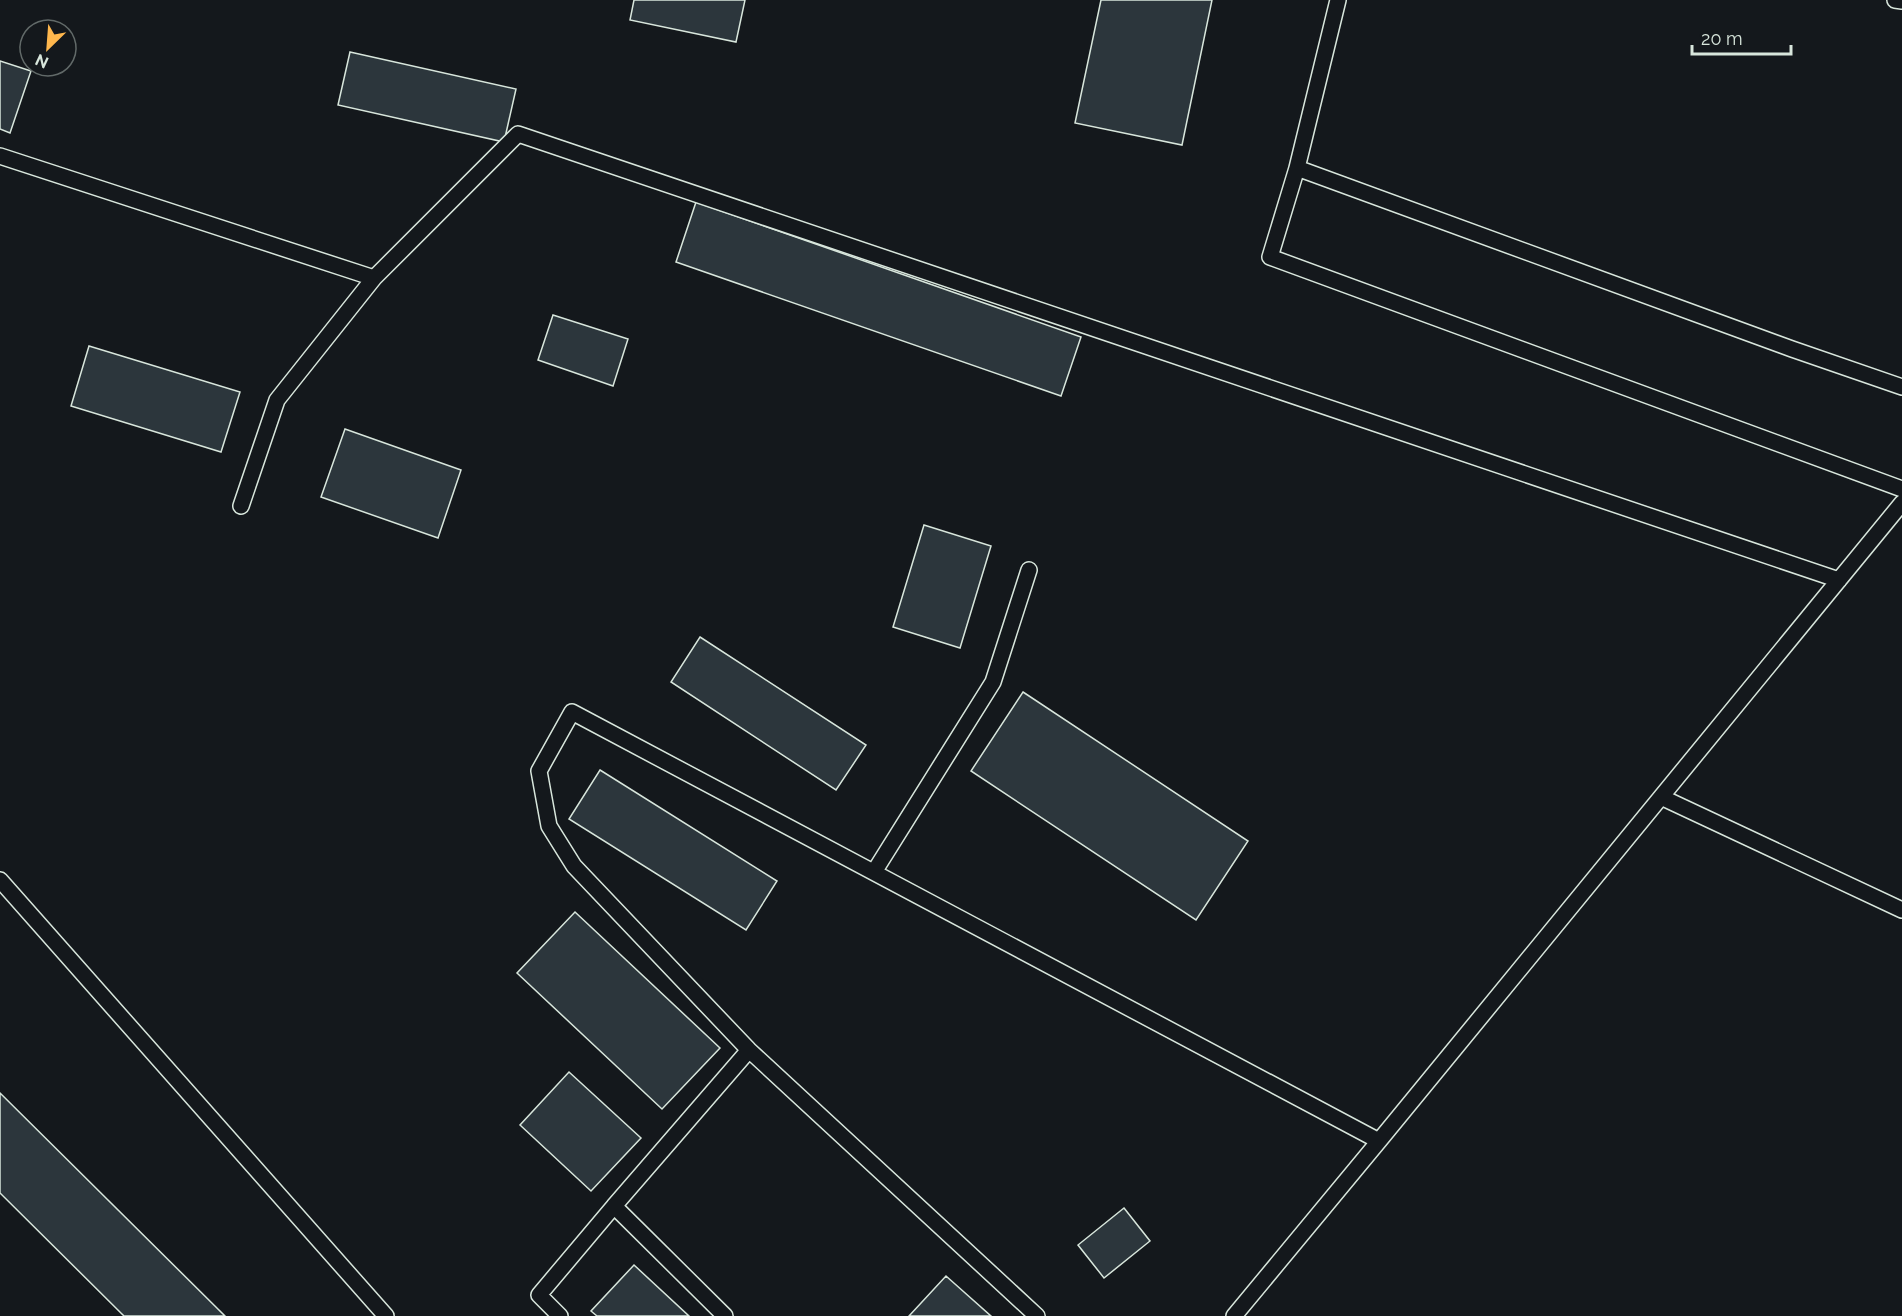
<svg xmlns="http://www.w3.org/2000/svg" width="1902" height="1316" font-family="Raleway,sans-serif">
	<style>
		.building { fill: #2c363c; stroke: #d8e6dc; stroke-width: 1.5 }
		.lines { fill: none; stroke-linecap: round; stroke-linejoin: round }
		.service-casing { stroke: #d8e6dc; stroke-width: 18 }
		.service { stroke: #14181c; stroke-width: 15 }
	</style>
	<rect width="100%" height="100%" fill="#14181c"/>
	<path class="building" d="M634,0H745L736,42L630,20Z
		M1101,0H1212L1182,145L1075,123Z
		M350,52L516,89L504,142L338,105Z
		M0,61L31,71L10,133L0,129Z
		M696,202L1081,337L1061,396L676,262Z
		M553,315L628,339L613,386L538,360Z
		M89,346L240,392L221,452L71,406Z
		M345,429L461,470L438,538L321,497Z
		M924,525L991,546L960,648L893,627Z
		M700,637L866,745L836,790L671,682Z
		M1023,692L1248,841L1196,920L971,771Z
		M600,770L777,881L746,930L569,819Z
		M575,912L720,1048L662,1109L517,973Z
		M569,1072L641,1138L591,1191L520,1125Z
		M0,1093L225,1316H124L0,1193Z
		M1124,1208L1150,1241L1104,1278L1078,1245Z
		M634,1265L689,1316H597L591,1311Z
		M946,1276L991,1316H909Z"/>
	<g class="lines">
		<g class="service-casing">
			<path id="service" d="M1338,0L1297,168L1792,349L1902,387
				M1895,0L1902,1
				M0,156L374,278
				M1297,168L1270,257L1902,489
				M241,506L277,400L374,278L518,134L1839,580
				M1661,797L1902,910
				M874,872L993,682L1029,570
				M0,880L386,1316
				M560,1316L539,1295L614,1206
				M725,1316L614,1206L749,1050
				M1037,1316L749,1050L574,866L549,826L539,771L572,712L1379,1141L1902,503
				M1234,1316L1379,1141"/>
		</g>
		<use href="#service" class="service"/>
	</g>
	<g transform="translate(48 48) rotate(205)"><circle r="28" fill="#14181c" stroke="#626a69" stroke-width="1.5"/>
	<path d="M0-4.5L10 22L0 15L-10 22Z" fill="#ffb74d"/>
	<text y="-9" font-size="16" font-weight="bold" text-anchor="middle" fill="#d8e6dc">N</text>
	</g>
	<path d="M1692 45v9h99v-9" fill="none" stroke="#d8e6dc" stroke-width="3"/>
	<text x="1701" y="45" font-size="18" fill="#d8e6dc" stroke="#14181c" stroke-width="4.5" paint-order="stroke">20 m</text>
</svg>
